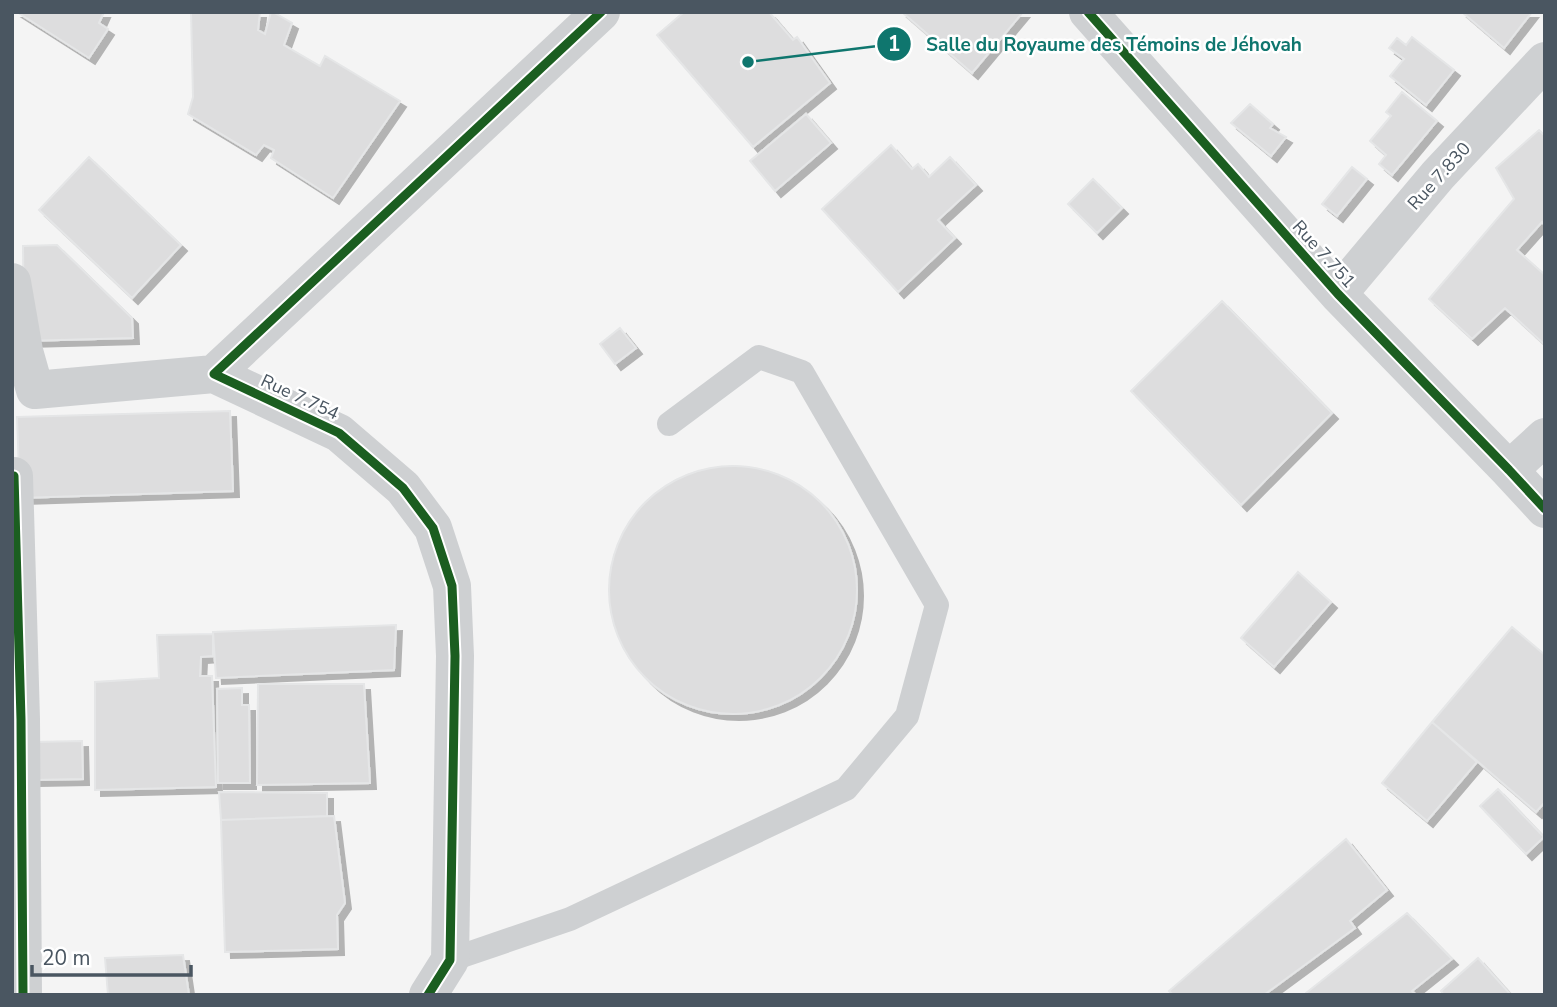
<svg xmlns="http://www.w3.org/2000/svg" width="1557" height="1007" font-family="'Nunito Sans',sans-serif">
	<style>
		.building { fill: #ddddde; stroke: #e5e6e7; stroke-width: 2; filter: url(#shadow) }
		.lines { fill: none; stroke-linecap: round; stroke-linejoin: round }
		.lane { stroke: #ced0d2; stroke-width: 24 }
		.street { stroke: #ced0d2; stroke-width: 38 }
		.cycleway-casing { stroke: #fff; stroke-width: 13 }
		.cycleway { stroke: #1b5e20; stroke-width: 9 }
		.labels { text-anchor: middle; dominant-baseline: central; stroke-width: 5; stroke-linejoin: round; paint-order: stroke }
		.street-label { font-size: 18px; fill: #4a5661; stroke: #fff }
		.leader { fill: none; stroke: #0f766e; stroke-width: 2.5 }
		.callout-dot { fill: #0f766e; stroke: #fff; stroke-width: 2.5 }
		.mark-label { font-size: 21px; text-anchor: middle; font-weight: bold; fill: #fff }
		.callout-label { font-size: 19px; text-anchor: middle; font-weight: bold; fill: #0f766e; stroke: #fff; stroke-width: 5; stroke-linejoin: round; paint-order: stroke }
	</style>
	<defs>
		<filter id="shadow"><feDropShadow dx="6" dy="6" stdDeviation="0" flood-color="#0004"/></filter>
	</defs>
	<rect width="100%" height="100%" fill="#f4f4f4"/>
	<path class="building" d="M17,12H104L99,23L108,29L89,58Z
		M191,12H260L258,30L265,34L271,12H273L292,23L284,45L320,66L325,56L400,101L333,198L271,158L274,150L264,145L256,155L188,114L193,97Z
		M684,12H769L793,40L797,37L830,83L753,147L657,35Z
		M902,12H1023L972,73Z
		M1462,12H1532L1504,48Z
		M1412,37L1454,70L1426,105L1390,76L1404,59L1389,48L1397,38L1406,45Z
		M1402,92L1437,121L1392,175L1379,164L1386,155L1370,141L1391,116L1386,112Z
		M1250,104L1273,124L1270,128L1286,137L1271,156L1231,123Z
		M806,114L831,143L775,191L750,161Z
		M1539,130L1545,136V225L1542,222L1517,250L1545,275V345L1505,308L1472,339L1429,299L1514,199L1496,168Z
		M891,145L912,169L918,164L929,177L950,157L976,185L938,220L955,238L898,292L822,209Z
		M89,157L181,245L132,298L39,210Z
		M1352,167L1367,179L1337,216L1322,204Z
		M1093,179L1122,208L1097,233L1068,204Z
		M57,245L132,318L133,338L24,341L23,246Z
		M1222,301L1332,413L1241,505L1131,391Z
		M620,328L636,348L615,364L600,344Z
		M230,411L233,491L20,498L17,417Z
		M609 590a124 124 0 1 1 248 0a124 124 0 1 1-248 0Z
		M1298,572L1331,602L1274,667L1241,638Z
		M396,625L394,670L216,678L213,632Z
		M1512,627L1545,655V802L1536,812L1432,722Z
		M213,634V656L201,657L200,676H212L216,787L95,790V682L159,678L157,635Z
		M258,684H364L370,783L257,785Z
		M242,688V705H249L250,783H218L217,689Z
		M1432,722L1477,762L1427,821L1382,783Z
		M82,741L83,779L34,780L33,742Z
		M1498,789L1544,837L1526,854L1480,806Z
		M219,792L327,793V816L221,820Z
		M334,816L345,903L337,915L338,949L225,952L221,820Z
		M1346,839L1387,890L1350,921L1355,928L1264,995H1173L1169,991Z
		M1407,913L1452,959L1412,991L1416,995H1307L1306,993Z
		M183,955L189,995H108L105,958Z
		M1478,958L1511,995H1444L1441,991Z"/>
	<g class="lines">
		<path class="lane" d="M450,960L570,919L846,789L907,716L937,605L802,372L759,357L669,424"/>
		<path class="street" d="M1088,12L1338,294L1509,470L1545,509
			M12,282L24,351L35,390L214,374
			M1338,294L1438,175L1545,61
			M1509,470L1545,437
			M14,476L21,719L23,995
			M428,995L450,960L455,656L452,586L433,528L403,488L339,433L214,374L601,12"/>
		<g class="cycleway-casing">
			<path id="cycleway" d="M1088,12L1338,294L1509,470L1545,509
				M14,476L21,719L23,995
				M428,995L450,960L455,656L452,586L433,528L403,488L339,433L214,374L601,12"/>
		</g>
		<use href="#cycleway" class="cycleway"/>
	</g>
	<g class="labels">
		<g class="street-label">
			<text transform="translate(1439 176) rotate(-48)">Rue 7.830</text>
			<text transform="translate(1324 254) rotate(48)">Rue 7.751</text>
			<text transform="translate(300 397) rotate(25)">Rue 7.754</text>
		</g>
	</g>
	<path class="leader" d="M748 62L894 44"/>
	<g class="callout-dot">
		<circle cx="748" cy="62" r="7"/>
		<circle cx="894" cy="44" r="18"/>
	</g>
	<g class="mark-label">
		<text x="894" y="51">1</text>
	</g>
	<g class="callout-label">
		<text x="1114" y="51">Salle du Royaume des Témoins de Jéhovah</text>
	</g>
	<rect width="1557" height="1007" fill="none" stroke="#4a5661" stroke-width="28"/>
	<path d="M32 965v10h159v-10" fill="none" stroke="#4a5661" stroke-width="3.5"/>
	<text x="42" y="965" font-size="21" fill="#4a5661" stroke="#ffffff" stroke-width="5" paint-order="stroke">20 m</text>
</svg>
